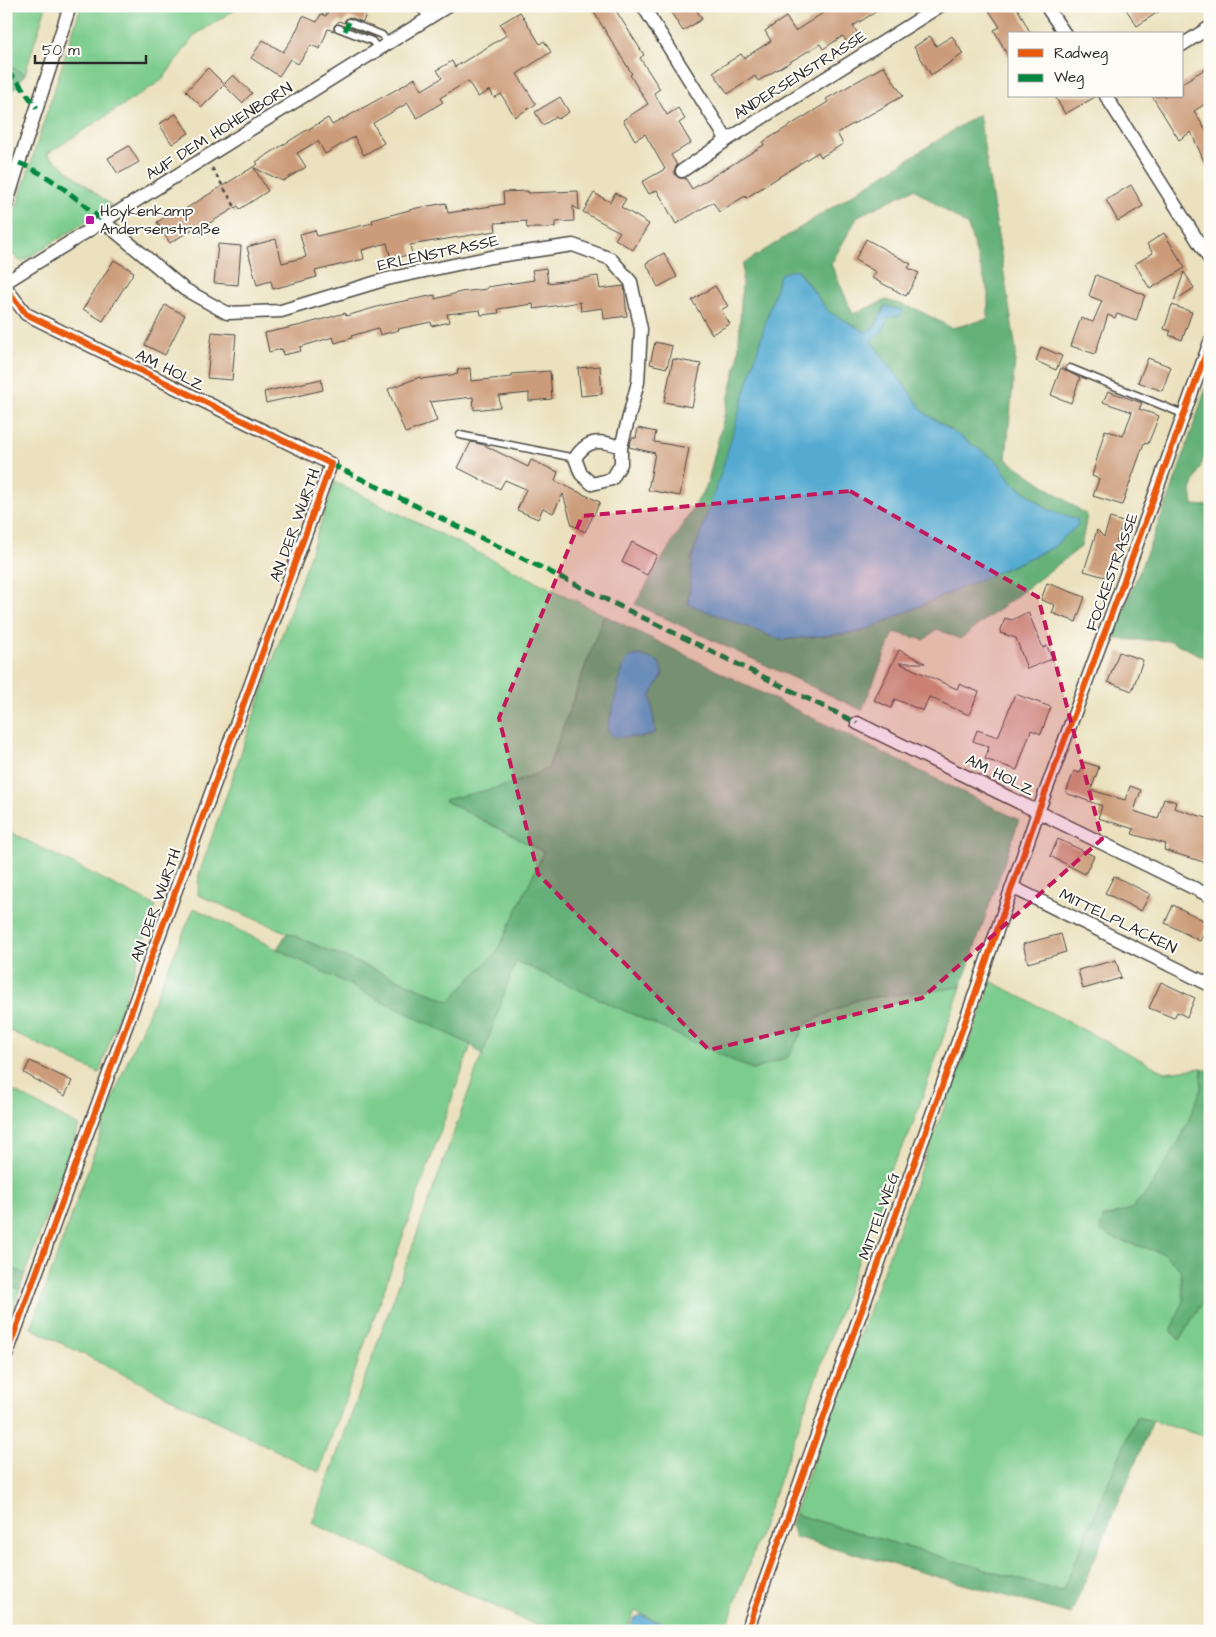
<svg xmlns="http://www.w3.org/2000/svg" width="1216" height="1637" font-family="'Architects Daughter',sans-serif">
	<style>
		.green { fill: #7bcc8d; stroke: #537c5c }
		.forest { fill: #64b078; stroke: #486e52; fill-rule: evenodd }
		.water { fill: #55aad1; stroke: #406a7e }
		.building { fill: #cc9c7a }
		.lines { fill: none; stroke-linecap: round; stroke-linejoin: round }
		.service-casing { stroke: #484641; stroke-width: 9 }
		.minor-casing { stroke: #484641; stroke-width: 15 }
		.path { stroke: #484641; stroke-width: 2.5; stroke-dasharray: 4 4; stroke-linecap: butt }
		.service { stroke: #fff; stroke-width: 6 }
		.minor { stroke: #fff; stroke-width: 12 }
		.quiet { stroke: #00873e; stroke-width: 5; stroke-dasharray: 10 5; stroke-linecap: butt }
		.cycleway-casing { stroke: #fdfcf7; stroke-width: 9 }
		.cycleway { stroke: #e8590c; stroke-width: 6 }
		.marked { fill: #c2185b; fill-opacity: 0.2; stroke: #c2185b; stroke-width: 4; stroke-dasharray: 10 6; stroke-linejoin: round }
		.poi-dot { fill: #b5179e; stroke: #fdfcf7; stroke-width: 2 }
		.labels { text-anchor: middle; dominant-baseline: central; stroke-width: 4; stroke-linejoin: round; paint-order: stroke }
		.street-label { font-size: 16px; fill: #2b2b2b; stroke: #fdfcf7 }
		.poi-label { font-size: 16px; fill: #2b2b2b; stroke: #fdfcf7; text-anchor: start }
	</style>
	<rect width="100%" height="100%" fill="#fdfcf7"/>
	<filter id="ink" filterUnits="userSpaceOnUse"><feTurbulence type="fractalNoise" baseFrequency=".02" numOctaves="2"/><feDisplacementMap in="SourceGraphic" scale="10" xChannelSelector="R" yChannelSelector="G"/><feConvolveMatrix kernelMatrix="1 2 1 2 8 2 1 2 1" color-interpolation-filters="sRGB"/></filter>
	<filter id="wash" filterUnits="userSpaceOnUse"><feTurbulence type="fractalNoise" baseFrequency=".0096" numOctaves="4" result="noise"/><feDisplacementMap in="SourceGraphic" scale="20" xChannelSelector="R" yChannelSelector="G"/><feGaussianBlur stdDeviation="1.12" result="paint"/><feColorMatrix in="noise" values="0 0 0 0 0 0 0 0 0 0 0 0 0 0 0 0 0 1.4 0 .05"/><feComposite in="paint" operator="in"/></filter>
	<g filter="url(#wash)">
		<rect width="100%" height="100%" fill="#ebe1be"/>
		<path class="green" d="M6,6H46L25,74L6,64Z
			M81,6H241L195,35L162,80L47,154L112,206L21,262L6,249V240Z
			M335,482L604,615L548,769L505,786L445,801L544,852L497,952L449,1001L198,895L199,874Z
			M6,830L156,906L99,1073L6,1029Z
			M194,908L471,1045L319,1472L31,1328L123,1072Z
			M516,961L754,1070L788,1057L806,1024L859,999L961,987L909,1135L889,1171L877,1215L871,1225L725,1631H681L635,1611L626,1631H549L312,1523Z
			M987,979L1164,1072L1202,1068L1201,1090L1180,1140L1149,1190L1131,1209L1103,1218L1113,1238L1163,1253L1180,1269L1184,1299L1172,1332L1180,1339L1210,1290V1438L1153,1421L1136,1417L1062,1592L794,1514L918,1176L988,994Z
			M6,1087L79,1126L25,1274L6,1266Z
			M6,1283L20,1290L6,1326Z"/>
		<path class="forest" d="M6,64L25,74L14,90L6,86Z
			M979,114L1016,350L1006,459L1087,515L1081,547L960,639L937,629L924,640L894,632L862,710L635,604L707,485L738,360L743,264ZM914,189L968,226L988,292V319L952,328L916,309L886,300L853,314L831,264L858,216ZM797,269L829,312L867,333L875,326L885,306L903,310L900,316H889L882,332L871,341L925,413L997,461L1012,482L1050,510L1076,519L1078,525L1052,548L861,632L781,640L692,558Z
			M1210,376V443L1191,490L1193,505L1210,506V662L1208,659L1171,641L1112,639L1171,492Z
			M604,615L1019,820L961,987L859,999L806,1024L788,1057L754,1070L516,961L482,1056L471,1045L277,949L287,933L449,1001L497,952L544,852L444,800L505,786L548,769ZM640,655L663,674L651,695L655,733Z
			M1202,1068L1210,1071V1290L1180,1339L1171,1332L1184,1299L1180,1269L1163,1253L1113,1238L1100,1230L1103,1218L1131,1209L1149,1190L1180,1140L1201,1090Z
			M6,1266L25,1274L20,1290L6,1283Z
			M1136,1417L1153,1421L1071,1614L795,1537L791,1525L794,1514L1062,1592Z"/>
		<path class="water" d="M796,269L829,312L866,332L875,326L885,306L903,310L900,316L889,317L882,332L871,341L925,413L997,461L1012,482L1049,510L1077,519L1078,525L1052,548L861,632L781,640L688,604L692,558L721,473L780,274Z
			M640,655L659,662L663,674L651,695L655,733L642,737H614L607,730L623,667L629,657Z
			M641,1615L678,1631H629L634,1618Z"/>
		<g id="blocks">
			<path class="building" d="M322,6H369L363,22L349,17L345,20L344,23L339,21L334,26V31L328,29L320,49L311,45L298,64L290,59L279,76L251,58L263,40L283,52L294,36L303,16L317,22L321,14L326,16L329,9Z
				M590,6H613L644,55L640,58L660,89L654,93L667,115L678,108L685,119L679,123L691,143L671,155L677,165L674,171L675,175L679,178H685L692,189L764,145L763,142L828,102L826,99L884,66L903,96L837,133L843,144L821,157L818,152L746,198L745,196L719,212L713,202L676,224L657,190L649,194L642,182L665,169L645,134L635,140L623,120L648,104L630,75L632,74Z
				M679,6H694L702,19L683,31L670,11Z
				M834,6H885L853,26L859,35L847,43L843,36L823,49L820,44L758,81L755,76L728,94L713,72L741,54L744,58L771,41L765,31L786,17L795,31Z
				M986,6H1016L1031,34H1010V60L994,30L1000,27Z
				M1124,6H1167L1137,26Z
				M520,12L540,44L544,41L551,52L517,74L536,104L515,117L501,94L494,98L490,90L478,97L468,81L440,98L443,102L417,118L408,103L373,123L384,143L364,155L354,137L325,154L318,141L297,153L306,167L283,181L254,168L268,191L240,209L238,206L208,224L206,221L170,243L157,222L175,211L177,214L258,164L256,162L302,133L328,118L332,125L399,88L415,78L422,90L442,78L437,70L452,61L455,67L507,35L500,24Z
				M930,36L936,46L952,36L963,54L931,75L914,47Z
				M1210,66V101L1194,111L1210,137V175L1191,132L1179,140L1152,96H1182V83Z
				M208,68L224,84L233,75L252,93L242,103L224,85L202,107L186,91Z
				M1055,96H1097L1065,114Z
				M560,97L569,112L558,119L556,117L543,125L535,112Z
				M176,114L189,133L172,144L159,124Z
				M129,146L139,162L118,174L108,158Z
				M1131,185L1143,206L1118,221L1106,200Z
				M528,191V193L578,191L579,210L573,206L574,221L555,222V227L541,228H527L526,221L495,223L496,231L410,245L412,254L391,259L387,243L362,250L364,259L315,271L317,277L273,289L271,281L257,285L247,247L276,239L282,263L306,257L300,234L315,230L317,236L373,223L372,220L417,208L446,203L448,213L504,204L503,192Z
				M594,193L610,202L615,193L626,199L621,207L649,224L633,250L615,239L620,232L583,212Z
				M1164,233L1185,268L1150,289L1135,264L1153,253L1147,244Z
				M866,239L911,264L908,268L919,273L906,296L872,278L876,272L855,260Z
				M218,244L241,246L238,285L214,283Z
				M664,253L677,277L658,287L646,263Z
				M114,260L134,272L103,321L83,309Z
				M546,268L548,283L598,276L600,289L624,286L627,316L604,319L603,308L581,311L580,302L534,309L533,304L498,309L499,313L481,315L480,310L447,314L449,322L432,326L431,322L398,329L399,330L380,335L378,328L351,336L352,338L335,343L333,337L300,347L301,351L283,355L282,349L269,352L265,333L302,325L345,313L346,316L384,305L435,295V299L461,292L487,289V287L534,280L532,270Z
				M1184,272L1194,288L1174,301Z
				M1096,275L1145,295L1136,321L1117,314L1115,318L1108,315L1095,354L1071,346L1081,318L1093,322L1102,301L1089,296Z
				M715,286L728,306L721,310L730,324L712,334L692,300Z
				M165,305L185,315L165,355L145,345Z
				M1172,305L1192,312L1182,340L1169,335L1171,331L1164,329Z
				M212,332L236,334L232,380L207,378Z
				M655,342L672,346L667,368L650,364Z
				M1041,347L1062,356L1056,370L1036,361Z
				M1148,358L1171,367L1162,391L1138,382Z
				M673,359L701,364L692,407L664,402Z
				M600,366L602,394L581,396L578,368Z
				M470,368L471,381L512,377V374L550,371L552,399L529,401V393L499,396L500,407L474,410L473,397L430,402L437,421L405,433L388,389L420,377L421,379L458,374L457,370Z
				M1061,368L1080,378L1071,403L1051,395Z
				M321,379L323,390L266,403L264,392Z
				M1108,391L1142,403L1139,409L1159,416L1148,444L1144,443L1122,505L1093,496L1099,479L1092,476L1105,430L1123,436L1132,412L1103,402Z
				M638,428L656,432L654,442L689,448L680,496L648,490L655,453L629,447L632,438H636Z
				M471,442L484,445L528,467L531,460L558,472L555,481L600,502L585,532L572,525L563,494L553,513L543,508L538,519L517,510L526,489L505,480L500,489L458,468Z
				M1110,518L1123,522L1105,577L1084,571L1097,530L1104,537Z
				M632,542L657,555L647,575L622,562Z
				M1047,583L1085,597L1076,622L1052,613L1055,605L1041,600Z
				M1028,612L1043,648L1047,646L1052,659L1027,669L1016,638L1000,633L1005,618L1012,620Z
				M899,650L925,663H899L957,689L959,684L979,692L969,715L929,697L923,711L895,699L891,708L874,700Z
				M1119,652L1143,660L1132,691L1108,682Z
				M1015,694L1051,707L1041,734L1031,730L1017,770L985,759L989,747L973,741L977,730L998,737Z
				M1084,762L1099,767L1091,790L1125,800L1130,786L1141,790L1134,811L1158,819L1164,798L1176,802L1174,808L1210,819V864L1164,850L1166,844L1132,834L1134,829L1098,818L1102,806L1066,793L1074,771L1080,773Z
				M1058,839L1094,856L1085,874L1050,856Z
				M1114,876L1150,894L1141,911L1105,893Z
				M1173,905L1209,923L1200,941L1165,923Z
				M1061,934L1066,952L1028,963L1023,944Z
				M1116,960L1121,978L1083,989L1078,970Z
				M1161,982L1195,998L1187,1017L1177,1012L1174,1018L1149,1008Z
				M30,1061L72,1081L65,1096L24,1073Z"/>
		</g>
	</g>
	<g filter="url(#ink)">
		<use href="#blocks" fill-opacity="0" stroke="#484641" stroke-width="1"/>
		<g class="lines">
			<g class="service-casing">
				<path id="service" d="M412,6L422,10L428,19
					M349,22L382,35L389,44
					M338,28L372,41L379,50
					M1070,368L1183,414
					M460,435L575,458"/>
			</g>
			<g class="minor-casing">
				<path id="minor" d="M643,6L727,140L940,6
					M1046,6L1065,34
					M1182,45L1210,27
					M1106,96L1210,260
					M682,171L727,140
					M6,206L19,163L70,6
					M104,222L184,289L227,313L281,311L387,279L491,257L573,245L611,259L631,282L641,329L638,382L621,447V464L612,479L592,484L581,474L575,458C588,438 601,440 621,447
					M6,282L448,6
					M6,288L26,314L331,464L6,1356
					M857,723L1210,896
					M1012,887L1210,985
					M747,1631L975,994L1038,812L1120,591L1210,342"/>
			</g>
			<path class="path" d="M212,168L237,210"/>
			<use href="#service" class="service"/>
			<use href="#minor" class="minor"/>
			<path class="quiet" d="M345,31L349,22
				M6,73L15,78L37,108
				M19,163C52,176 77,199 104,222
				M331,464L857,723"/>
			<g class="cycleway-casing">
				<path id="cycleway" d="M6,288L26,314L331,464L6,1356
					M747,1631L975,994L1038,812L1120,591L1210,342"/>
			</g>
			<use href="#cycleway" class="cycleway"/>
		</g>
	</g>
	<path class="marked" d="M850,491L1038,597L1102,839L922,998L709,1050L538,874L499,718L582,516Z"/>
	<rect class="poi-dot" x="85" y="215" width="10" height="10" rx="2.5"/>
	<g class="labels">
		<g class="street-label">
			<text transform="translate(800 75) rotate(-32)">ANDERSENSTRASSE</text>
			<text transform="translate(219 131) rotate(-32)">AUF DEM HOHENBORN</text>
			<text transform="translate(438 253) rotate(-12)">ERLENSTRASSE</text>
			<text transform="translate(170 370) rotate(26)">AM HOLZ</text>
			<text transform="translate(295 525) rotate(-70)">AN DER WURTH</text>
			<text transform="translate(1112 572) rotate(-70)">FOCKESTRASSE</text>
			<text transform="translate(1000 775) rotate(26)">AM HOLZ</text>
			<text transform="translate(156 905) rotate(-70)">AN DER WURTH</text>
			<text transform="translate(1118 921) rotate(26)">MITTELPLACKEN</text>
			<text transform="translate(879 1216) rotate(-70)">MITTELWEG</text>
		</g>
		<g class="poi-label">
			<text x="100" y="211">Hoykenkamp<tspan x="100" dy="18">Andersenstraße</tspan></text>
		</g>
	</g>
	<rect width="1216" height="1637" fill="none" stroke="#fdfcf7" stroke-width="25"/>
	<rect x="1008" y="32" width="175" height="65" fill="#fdfcf7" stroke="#a9a8a5"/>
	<rect x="1018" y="49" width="25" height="8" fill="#e8590c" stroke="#a9a8a5"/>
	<text x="1054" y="58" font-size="15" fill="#2b2b2b">Radweg</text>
	<rect x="1018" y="74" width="25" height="8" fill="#00873e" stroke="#a9a8a5"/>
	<text x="1054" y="82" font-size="15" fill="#2b2b2b">Weg</text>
	<path d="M35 55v8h111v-8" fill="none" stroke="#2b2b2b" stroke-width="2.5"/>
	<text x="42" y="55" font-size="15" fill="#2b2b2b" stroke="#fdfcf7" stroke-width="4" paint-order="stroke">50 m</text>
</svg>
